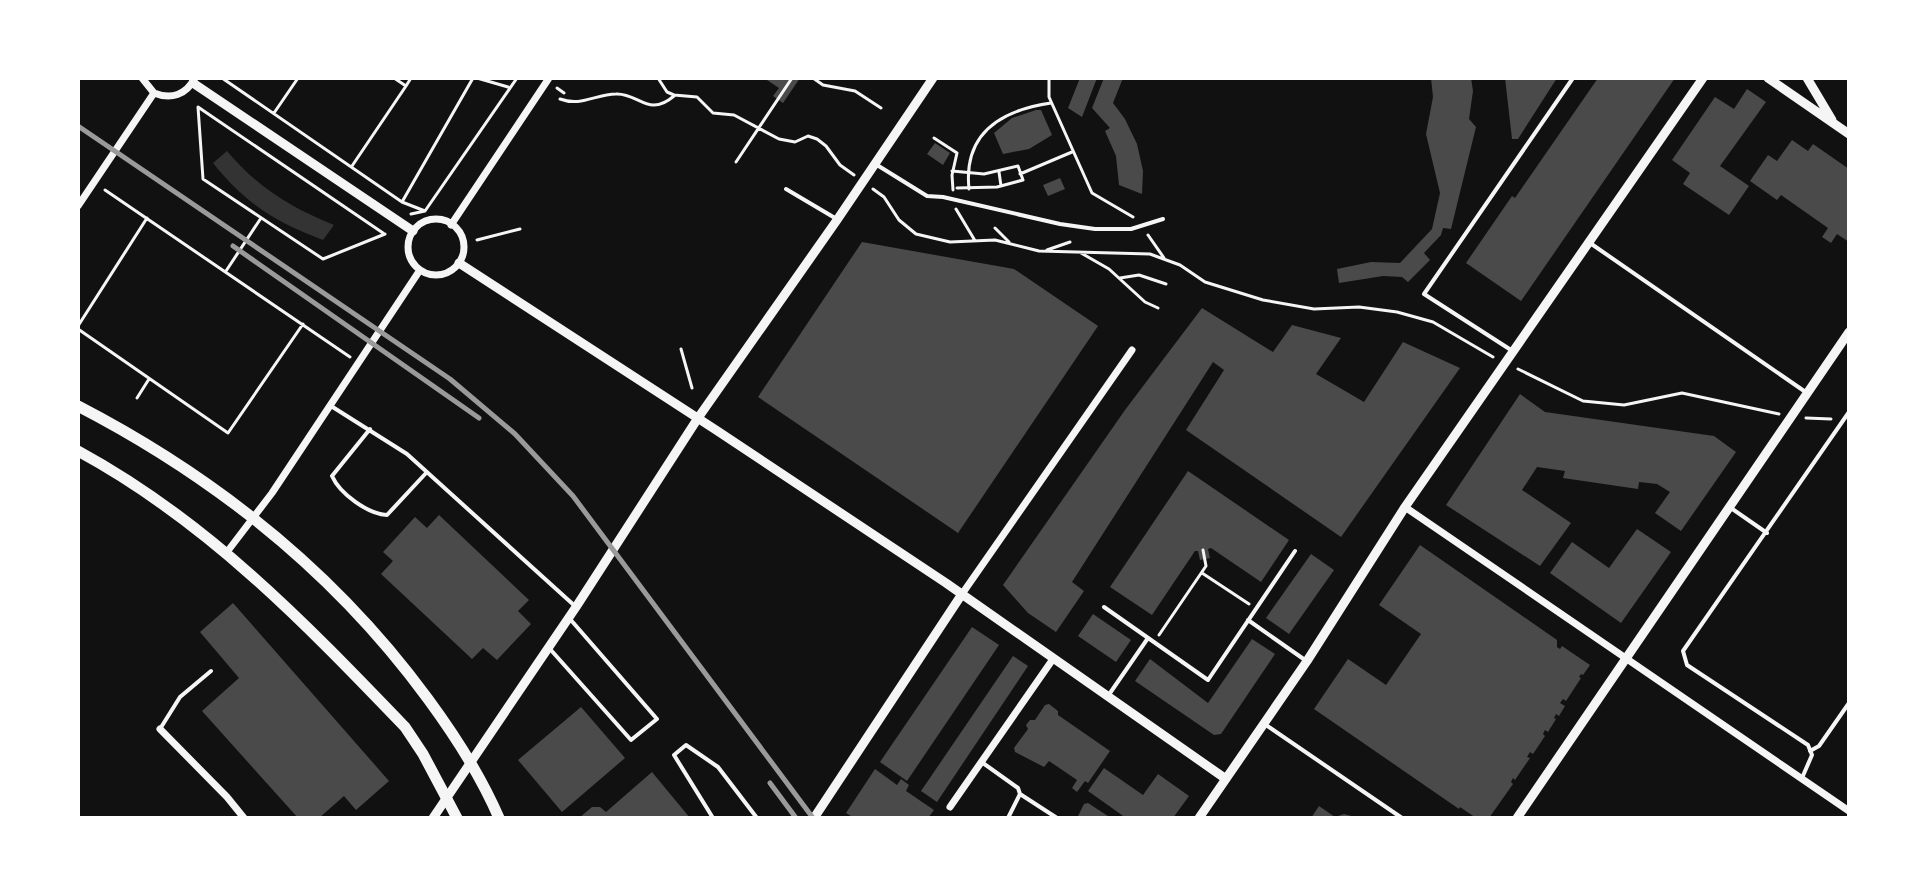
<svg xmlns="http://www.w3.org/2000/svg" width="1927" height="896" font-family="Lato,sans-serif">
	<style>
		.water { fill: #333 }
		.building { fill: #4a4a4a }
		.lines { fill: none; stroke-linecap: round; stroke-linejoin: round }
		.path { stroke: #f5f5f5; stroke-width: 3 }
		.service { stroke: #f5f5f5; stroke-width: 4 }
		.minor { stroke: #f5f5f5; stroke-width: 7 }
		.tertiary { stroke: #f5f5f5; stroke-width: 9 }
		.primary { stroke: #f5f5f5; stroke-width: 11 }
		.rail { stroke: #9a9a9a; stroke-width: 5 }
	</style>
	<rect width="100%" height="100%" fill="#111"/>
	<path class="water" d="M227,151C257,187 291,208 334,225L323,240C275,222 245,203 213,163Z"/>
	<path class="building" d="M764,78H800L783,103L773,96L779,88Z
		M1080,78H1097L1082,117L1068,108Z
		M1104,78H1123L1113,103L1125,119L1137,144L1143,171L1142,194L1119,185L1116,156L1105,131L1110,128L1092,108Z
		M1431,78H1471L1473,91L1469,119L1476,127L1451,229L1443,228L1441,235L1424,253L1430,260L1408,282L1402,277L1383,276L1339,283L1337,269L1371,262L1400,263L1432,229L1440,193L1426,134L1433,97Z
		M1505,78H1557L1518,139H1512Z
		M1598,78H1675L1521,301L1466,263L1512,196L1515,198Z
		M1747,89L1766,102L1720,166L1749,186L1729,215L1683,184L1690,173L1672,160L1715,97L1734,109Z
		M1036,110H1041L1052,135L1029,149L1003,154L994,133L1012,118Z
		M1792,140L1808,151L1813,144L1849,169V242L1837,234L1831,243L1822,237L1828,228L1781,195L1777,200L1750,181L1768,155L1777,161Z
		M935,143L950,153L943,165L927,154Z
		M1060,178L1065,189L1048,196L1043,185Z
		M862,242L1014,269L1098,326L958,533L758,397Z
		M1202,308L1273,352L1292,325L1341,338L1316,374L1364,402L1403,342L1460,368L1341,537L1186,430L1224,370L1213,362L1072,582L1084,591L1056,632L1028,613L1003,585L1125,410Z
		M1520,394L1545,412L1714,436L1736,452L1681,531L1655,513L1670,492L1657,484L1639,482L1638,489L1563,478L1565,471L1537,467L1522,490L1571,523L1540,566L1446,505Z
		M1188,471L1289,540L1261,582L1211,548L1208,549L1210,558L1200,560L1198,551H1195L1152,615L1110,587Z
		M439,515L529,600L518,611L531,624L497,660L483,648L472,659L381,574L393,561L383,552L415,517L427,528Z
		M1637,529L1671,552L1621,623L1550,573L1572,542L1609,568Z
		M1420,545L1557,640V647L1560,649L1562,646L1590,665L1583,675L1581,674L1579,677L1581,678L1566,701L1563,699L1560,703L1565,706L1559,716L1556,714L1554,718L1556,719L1548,732L1545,730L1543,734L1545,736L1533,754L1530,752L1527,757L1530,758L1515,780L1513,778L1511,782L1513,784L1489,818H1476L1460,807L1459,809L1314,709L1348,659L1386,685L1421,634L1379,605Z
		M1311,554L1334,570L1289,634L1266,618Z
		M233,603L389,781L356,810L344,796L319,818H298L202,711L239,678L200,632Z
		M1093,614L1131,640L1116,662L1078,636Z
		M972,627L999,645L907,781L880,762Z
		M1252,639L1275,654L1221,734L1214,735L1135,681L1150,659L1208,703Z
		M1013,656L1028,666L937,802L921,791Z
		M1049,704L1058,711V715L1110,751L1088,783L1085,781L1077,792L1072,788L1077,780L1049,761L1044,767L1015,752L1014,748L1028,729L1026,725L1030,720H1035L1045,705Z
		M581,707L625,758L562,812L518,760Z
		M1104,768L1143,795L1158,774L1189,796L1173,818H1126L1088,791Z
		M875,769L897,785L901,779L909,785L906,791L934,810L928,818H854L846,813Z
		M652,772L690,818H579L592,807H600L606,812Z
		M1088,803L1111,818H1077L1084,804Z
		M1319,806L1335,817L1344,814L1359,818H1311Z"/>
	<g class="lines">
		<path class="path" d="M222,78L402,202L473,78
			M477,78L508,87
			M658,78L667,92L674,95L697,97L713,113L734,115L779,139L795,142L808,136L817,139L826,146L840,165L854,175
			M813,78L823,85L855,91L881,108
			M1049,78V97L1092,193L1133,217
			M406,86L411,78
			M557,88L564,93
			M560,99C581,107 596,94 616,94C639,93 648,118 674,96
			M198,107L203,179L323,259L385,234
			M198,107L383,233
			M274,113L298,78
			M934,138L957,153L952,175L953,190
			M736,162L792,78
			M352,166L406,86L394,78
			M952,171L984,174L1018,166L1023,180L997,187L957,188
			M999,172L1001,186
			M1020,174L1072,152
			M873,189L884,197L899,220L916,234L950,242L995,240L1039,251L1150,254L1180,265L1205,282L1263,300L1314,309L1359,307L1397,312L1433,322L1493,357
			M969,189C963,132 1003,110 1051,103
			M105,190L350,357
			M402,202L425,211
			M956,209L974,239
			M411,214L425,211L517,78
			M995,228L1009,242
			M1148,235L1164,258
			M477,240L520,229
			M1047,250L1070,242
			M1081,253L1109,269L1145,302L1158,308
			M226,271L261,218
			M1120,278L1139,275L1166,284
			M78,326L147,218
			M78,329L228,433L303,324
			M681,349L692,388
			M1518,369L1583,401L1624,405L1682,393L1779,414
			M137,398L149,379
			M1806,418L1831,419
			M1202,573L1249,604
			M1159,635L1206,566L1203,550"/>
		<path class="service" d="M877,165L927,196L943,197L1060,224L1095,229H1131L1163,219
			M786,189L835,218
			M1590,243L1807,393
			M1511,350L1424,294L1573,78
			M331,406L407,454L576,607
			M370,429L332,476C340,494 368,514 387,515L427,472
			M1731,508L1767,533
			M1104,607L1208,680L1295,551
			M1248,620L1305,660
			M550,649L631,740L657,719L570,619
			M1108,696L1148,638
			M1266,725L1402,818
			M160,729L180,697L211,671
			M1810,751L1819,746L1849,703
			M983,763L1018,788L1020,794L1057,818
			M1802,778L1812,755L1808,745L1687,665L1683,651L1849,412
			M713,818L674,755L686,745L718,767L757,818
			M1008,818L1020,794"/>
		<path class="minor" d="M142,78L154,93C171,100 186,95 195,78
			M78,206L154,93
			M408 247a28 28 0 1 1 56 0a28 28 0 1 1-56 0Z
			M451,225L549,78
			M1405,507L1849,811
			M227,552L272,493L420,270
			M962,594L1132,350
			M160,729L227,797L244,818
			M950,807L1053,659"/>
		<path class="tertiary" d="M1768,78L1849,134
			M1807,78L1832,120
			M193,83L413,231
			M459,263L716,430L946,583L1226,779
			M433,818L576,607L698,418L837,220L933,78
			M814,818L962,594
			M1199,818L1307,661L1405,507L1703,78
			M1517,818L1849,332"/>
		<path class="primary" d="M78,406C217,478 335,572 428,699C456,737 480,774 499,818
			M78,451C207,521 304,622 405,727L423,754L457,818"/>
		<path class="rail" d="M78,126L450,379L515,434L573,496L813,818
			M233,246L479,418
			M770,783L796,818"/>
	</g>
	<rect width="1927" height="896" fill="none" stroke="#ffffff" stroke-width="160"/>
</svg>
